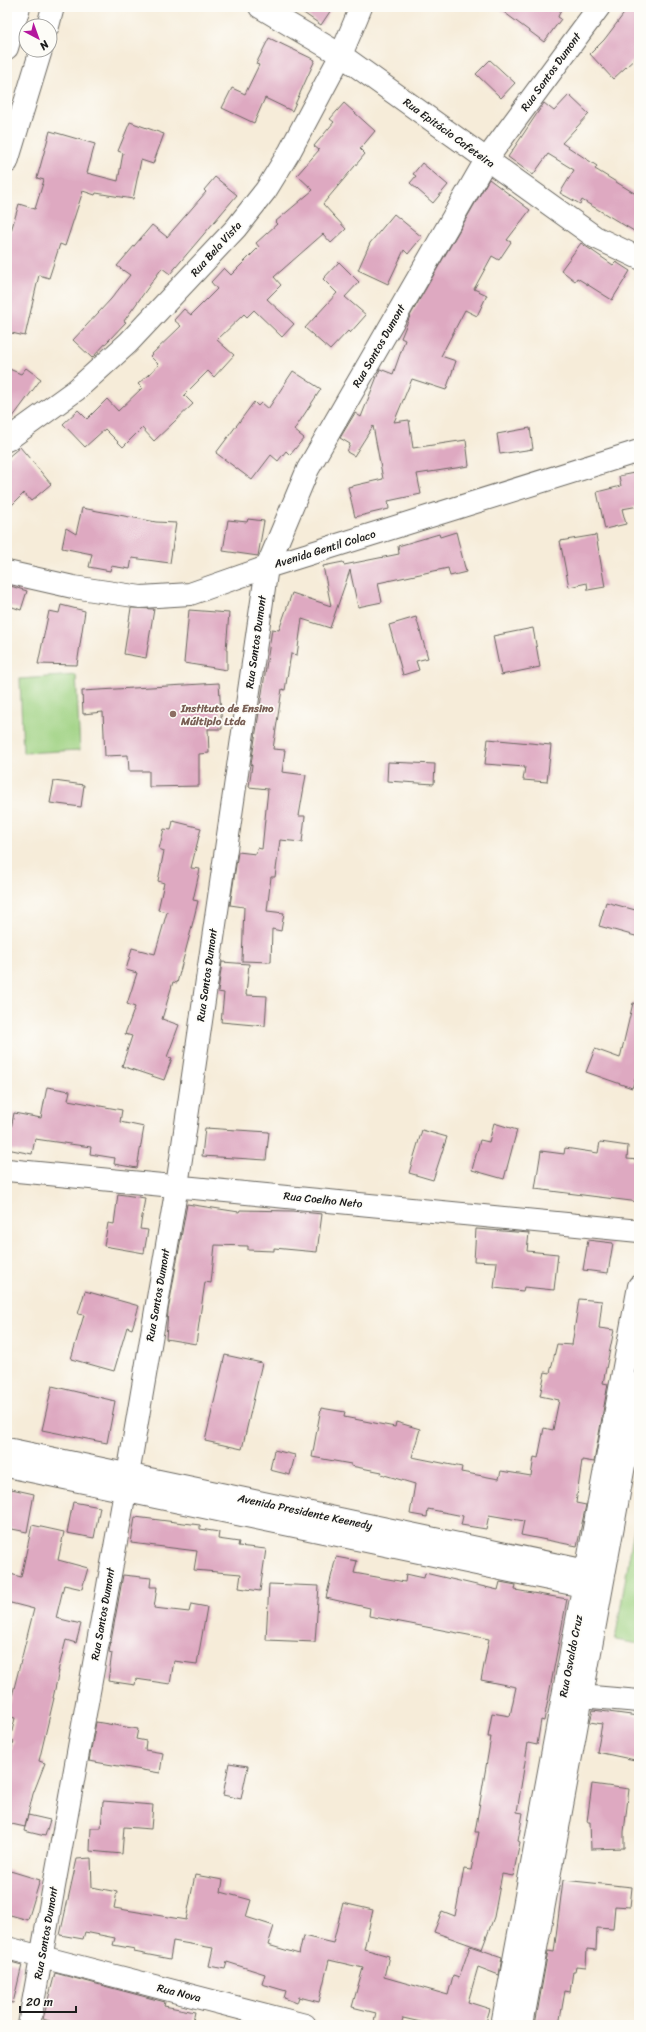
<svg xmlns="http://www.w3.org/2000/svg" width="646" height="2032" font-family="Sriracha,sans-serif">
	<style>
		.green { fill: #9ed181; stroke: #5d764e }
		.building { fill: #dea9c1 }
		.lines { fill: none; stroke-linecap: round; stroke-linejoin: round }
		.minor-casing { stroke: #68655e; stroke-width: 24 }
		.minor { stroke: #fff; stroke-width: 22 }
		.education-dot { fill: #8d6e63; stroke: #fdfcf7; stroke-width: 1.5 }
		.labels { text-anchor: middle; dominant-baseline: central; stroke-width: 3.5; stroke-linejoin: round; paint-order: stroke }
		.street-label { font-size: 11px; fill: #1c1c1c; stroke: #fdfcf7 }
		.education-label { font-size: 11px; font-weight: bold; fill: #785e54; stroke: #fdfcf7; text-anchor: start }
	</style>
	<rect width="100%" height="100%" fill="#fdfcf7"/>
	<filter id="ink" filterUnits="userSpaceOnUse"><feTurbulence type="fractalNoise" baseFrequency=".025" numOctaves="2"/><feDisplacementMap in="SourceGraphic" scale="8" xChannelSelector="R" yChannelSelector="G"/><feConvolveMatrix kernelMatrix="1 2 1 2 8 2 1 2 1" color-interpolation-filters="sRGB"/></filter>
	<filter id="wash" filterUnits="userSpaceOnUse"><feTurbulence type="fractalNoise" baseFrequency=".012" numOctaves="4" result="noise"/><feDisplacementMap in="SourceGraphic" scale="16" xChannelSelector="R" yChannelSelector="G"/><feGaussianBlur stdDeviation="0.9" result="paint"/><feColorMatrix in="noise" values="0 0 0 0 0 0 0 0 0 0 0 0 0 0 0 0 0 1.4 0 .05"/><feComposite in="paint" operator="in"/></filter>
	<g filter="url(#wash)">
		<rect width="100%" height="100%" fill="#f6ecd9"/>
		<path class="green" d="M76,675L80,750L23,753L20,679Z
			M639,1500V1644L615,1640Z"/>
		<g id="blocks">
			<path class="building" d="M295,7H333L321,25Z
				M497,7H562L558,17L561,19L544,42Z
				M629,7H639V55L613,79L590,54L604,40Z
				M269,38L315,60L292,111L265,98L254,123L222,108L232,88L245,94L259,65L256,64Z
				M490,60L515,83L501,98L476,74Z
				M569,95L589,114L562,143L597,166L595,169L639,196V234L582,200L580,204L560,193L574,170L548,154L533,175L508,157L544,103L554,111Z
				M344,103L375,131L360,149L365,154L323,204L346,229L331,243L323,234L274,277L281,285L267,299L294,324L282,337L254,310L247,317L244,314L217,340L234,355L214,377L208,371L184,395L193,404L154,441L142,428L123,447L105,429L85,447L63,424L78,410L87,419L107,399L118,411L142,388L138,384L159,365L150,356L181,326L174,320L184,309L191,315L217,289L211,282L224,268L231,275L259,247L256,243L277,224L275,222L313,190L297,175L319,150L314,146L334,122L330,119Z
				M130,122L164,134L153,164L141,160L133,199L96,193L95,195L83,191L65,246L60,244L49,278L39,275L25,336L7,332V230L11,231L19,204L35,209L44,180L37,178L50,131L95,144L87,173L118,181L123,153L118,151Z
				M422,163L448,185L433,203L410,183L416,176L413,174Z
				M215,177L237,195L170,274L162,268L124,321L126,322L92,358L73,340L111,299L130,275L117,266L152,225L167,237L206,192L204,190Z
				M489,179L530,210L507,240L511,242L499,260L492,256L474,289L487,295L477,316L465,310L441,356L456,361L446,390L412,379L394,422L409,420L413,448L466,440L469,466L417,474L421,494L388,501L389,509L355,517L348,487L383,479L373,426L354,456L347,452L350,444L340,438L355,413L361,417L380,369L393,374L405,340L401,338L410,316Z
				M394,214L422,237L408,254L404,250L388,284L358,270L370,243Z
				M581,243L613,265L616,262L630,271L612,300L577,278L575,281L561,270Z
				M339,262L359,282L345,297L366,315L350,333L348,331L330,350L305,328L337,293L323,279Z
				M7,368L21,374L26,368L41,379L7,425Z
				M293,371L321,389L294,430L304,438L290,455L286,451L278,461L271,455L252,480L216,453L254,402L258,406L261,403L268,409Z
				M530,428L533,449L500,454L497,434Z
				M20,447L51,484L31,501L24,493L7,510V458Z
				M639,472V506L622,509L626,524L605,529L597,492L621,486L619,476Z
				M82,508L156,522L176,523L170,563L132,558L130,569L111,566L110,571L89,567L92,554L62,548L66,528L76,534Z
				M248,519L264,521L258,556L223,551L228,520L247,522Z
				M456,532L466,572L450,576L448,568L378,583L382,602L358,607L350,570L330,628L302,619L297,655L291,654L285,690L282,689L273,749L285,750L282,772L306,775L299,816H305L302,842L280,840L275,877H271L267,911L284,913L281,931L272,929L271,962L242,961L244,907L230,905L238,852L256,854L257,848L262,849L268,789L249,787L252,765L251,764L272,629L279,630L292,593L331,606L323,566L343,562L344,565L399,554L398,546L439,534L440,537Z
				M596,535L605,587L588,590L587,583L569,587L560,541Z
				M7,585L27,591L21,610L7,605Z
				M61,605L85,611L77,665L38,664L49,611L59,613Z
				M131,608L154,609L146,658L124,654Z
				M189,610L229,613L226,650H227V670L184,663Z
				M416,617L428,658L416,661L419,670L403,675L389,625Z
				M533,628L540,667L501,675L493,636Z
				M219,683L222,729H208L209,753L199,754V786L149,787V771H129L128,755L105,756L103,712L83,714L82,691Z
				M488,739L551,745L547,782L523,780L525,767L485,764Z
				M388,762L435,764L434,784L387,781Z
				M54,781L84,785L81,807L50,803Z
				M173,821L201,828L191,868L200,869L193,900L198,901L190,934L177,983L173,982L162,1019L179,1025L167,1057L172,1058L164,1080L122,1066L132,1036L125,1034L135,1007L127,1004L137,973L126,970L132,948L155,954L167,912L158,910L164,883L158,881L164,851L159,849L164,829L171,830Z
				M606,902L639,911V937L599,926Z
				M222,962L249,964L246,995L267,996L265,1026L221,1022L224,993L218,992Z
				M633,1003L639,1004V1068L632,1088L586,1072L595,1049L620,1058Z
				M47,1087L70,1091L68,1100L122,1110L120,1122L144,1127L137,1168L114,1164L115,1158L90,1154L91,1147L35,1139L32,1154L7,1149L14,1113L41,1118Z
				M494,1123L517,1130L504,1179L472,1170L480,1140L489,1142Z
				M205,1128L269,1132L266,1160L202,1156Z
				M422,1130L447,1137L433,1180L409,1173Z
				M600,1142L628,1146L627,1159L639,1160V1202L535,1189L541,1151L564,1154L565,1148L598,1153Z
				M118,1194L145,1198L140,1229L148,1230L144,1253L104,1246L108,1223L114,1224Z
				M187,1204L239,1212L240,1210L292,1211L322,1214L317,1252L274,1248V1251L248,1250V1246L215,1245L211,1283L205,1282L196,1344L166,1339L168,1311Z
				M476,1229L529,1233L527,1251L558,1254L554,1290L524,1287L523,1291L494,1288L497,1262L474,1261Z
				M588,1240L613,1243L608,1273L583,1270Z
				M85,1291L139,1306L132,1329L127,1327L114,1371L71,1359L84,1315L78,1314Z
				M579,1299L602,1301L599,1328L614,1330L603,1383L608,1384L594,1462L582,1460L576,1503L586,1505L577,1546L521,1535L524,1521L489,1515L486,1529L461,1525L463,1516L428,1509L427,1517L410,1514L415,1484L381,1474L382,1472L351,1466V1464L312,1457L321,1408L345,1412L344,1417L395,1427L396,1422L420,1429L412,1457L462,1467L461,1472L499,1479L501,1471L531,1476L534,1457L538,1458L544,1428L553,1430L559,1400L540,1396L545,1372L550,1373L557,1344L572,1345Z
				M225,1355L262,1363L242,1449L205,1441Z
				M52,1386L115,1401L107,1443L42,1430Z
				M274,1450L295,1455L290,1475L270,1470Z
				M7,1488L34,1494L27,1532L7,1528Z
				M73,1502L100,1507L94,1538L67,1533Z
				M135,1517L200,1525V1529L219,1532L218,1539L239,1542L238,1546L266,1549L260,1591L239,1588L241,1574L194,1570L197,1551L131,1543Z
				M32,1525L64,1532L58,1560L88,1568L82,1589L64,1585L56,1618L81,1624L76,1643L66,1640L58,1671H59L53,1698H54L39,1761L45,1763L33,1794L25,1827L7,1823V1762L14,1741L10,1740L15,1718L7,1716L34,1609L7,1602V1573L21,1577Z
				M336,1557L357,1561L354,1573L405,1582L406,1574L424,1578L425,1573L498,1590L500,1582L516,1585L515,1590L567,1599L544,1721L541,1720L537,1745L528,1743L517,1812L523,1813L518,1841L520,1842L513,1876L502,1874L494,1917L482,1949L434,1932L442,1911L455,1916L464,1869L471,1870L479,1832H475L491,1737H488L492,1713L510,1716L516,1687L481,1680L489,1639L369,1616L370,1608L326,1598Z
				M123,1575L151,1578L150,1587H157L154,1608L189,1612L191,1604L207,1607L197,1664L174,1661L170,1684L136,1679L135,1685L108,1681L112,1653L109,1652Z
				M269,1584L319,1586L315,1642L266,1640Z
				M593,1710L639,1716V1740L635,1760L597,1752L602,1724L590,1722Z
				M96,1722L138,1729L136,1739L146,1741L145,1750L163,1753L160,1773L89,1761Z
				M229,1763L248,1766L241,1799L223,1795Z
				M592,1784L629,1789L624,1832V1848L591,1849L590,1822H587Z
				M103,1801L153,1805L151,1829L124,1827L122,1854L90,1851L91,1828H101Z
				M28,1815L50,1820L45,1836L24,1831Z
				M91,1858L92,1887L117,1892L114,1908L186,1920L195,1875L223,1880L221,1892L251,1900L246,1917L274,1926L268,1945L299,1954L303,1936L333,1943L343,1903L373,1910L364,1949L389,1956L384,1977L448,1995L453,1976L459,1978L470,1946L502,1957L499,1975L478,1967L468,2002L490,2009L485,2025H434L403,2018L401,2025H386L374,2022L376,2013L352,2007L363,1968L329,1960L319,2002L299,1997L297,2003L284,1998L286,1991L262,1984L265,1974L227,1962L225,1969L209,1966L213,1948L173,1941L170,1959L134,1952L135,1949L113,1945L115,1938L85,1932L83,1939L60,1935L77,1859Z
				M7,1870L40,1880L28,1920L7,1914Z
				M563,1880L632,1887L630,1907L615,1906L613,1929L597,1928L596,1950L587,1949L586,1967L576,1966L575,1971H573L570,1992L565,1991L559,2025H535L548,1951L554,1952Z
				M7,1961L22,1965L13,2003L7,2002Z
				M55,1973L165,2002L164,2006L195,2012L192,2025H62L43,2019Z"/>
		</g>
	</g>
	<g filter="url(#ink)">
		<use href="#blocks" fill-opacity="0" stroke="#68655e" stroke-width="1"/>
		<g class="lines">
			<g class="minor-casing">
				<path id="minor" d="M260,7L341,55L595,237L639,258
					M48,26L53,7
					M7,48L19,7
					M7,162L41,50
					M7,440L76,390L128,343L236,228L266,190L290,151L341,55L361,7
					M7,572L73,587L141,597L190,594L267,567L639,451
					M7,1170L639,1231
					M7,1449L601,1574
					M7,1466L597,1589
					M569,1695L639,1701
					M7,1948L305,2025
					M29,2025L128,1475L177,1186L267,567L308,469L486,160L599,7
					M502,2025L639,1286
					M522,2025L639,1383"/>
			</g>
			<use href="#minor" class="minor"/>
		</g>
	</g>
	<circle class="education-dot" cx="173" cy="714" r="4"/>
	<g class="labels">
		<g class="street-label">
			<text transform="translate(551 72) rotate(-54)">Rua Santos Dumont</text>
			<text transform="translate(449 133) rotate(36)">Rua Epitácio Cafeteira</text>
			<text transform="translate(216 249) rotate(-48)">Rua Bela Vista</text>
			<text transform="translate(379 346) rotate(-60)">Rua Santos Dumont</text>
			<text transform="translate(325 549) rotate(-17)">Avenida Gentil Colaco</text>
			<text transform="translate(256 642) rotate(-82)">Rua Santos Dumont</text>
			<text transform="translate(207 975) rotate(-82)">Rua Santos Dumont</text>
			<text transform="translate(323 1200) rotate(6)">Rua Coelho Neto</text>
			<text transform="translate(158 1295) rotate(-80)">Rua Santos Dumont</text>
			<text transform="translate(305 1512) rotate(12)">Avenida Presidente Keenedy</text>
			<text transform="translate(103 1614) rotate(-80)">Rua Santos Dumont</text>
			<text transform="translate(571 1656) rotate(-79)">Rua Osvaldo Cruz</text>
			<text transform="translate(46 1933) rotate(-80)">Rua Santos Dumont</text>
			<text transform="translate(179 1993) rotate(14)">Rua Nova</text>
		</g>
		<g class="education-label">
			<text x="181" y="708">Instituto de Ensino<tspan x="181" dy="13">Múltiplo Ltda</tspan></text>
		</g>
	</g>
	<rect width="646" height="2032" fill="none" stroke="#fdfcf7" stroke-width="24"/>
	<g transform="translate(38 38) rotate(139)"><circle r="19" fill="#fdfcf7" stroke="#a3a29f"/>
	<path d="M0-3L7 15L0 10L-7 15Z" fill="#b5179e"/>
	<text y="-6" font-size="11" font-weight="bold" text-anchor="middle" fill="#1c1c1c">N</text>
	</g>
	<path d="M20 2006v6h56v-6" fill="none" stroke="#1c1c1c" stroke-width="2"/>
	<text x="26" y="2006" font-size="12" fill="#1c1c1c" stroke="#fdfcf7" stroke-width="3" paint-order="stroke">20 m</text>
</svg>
